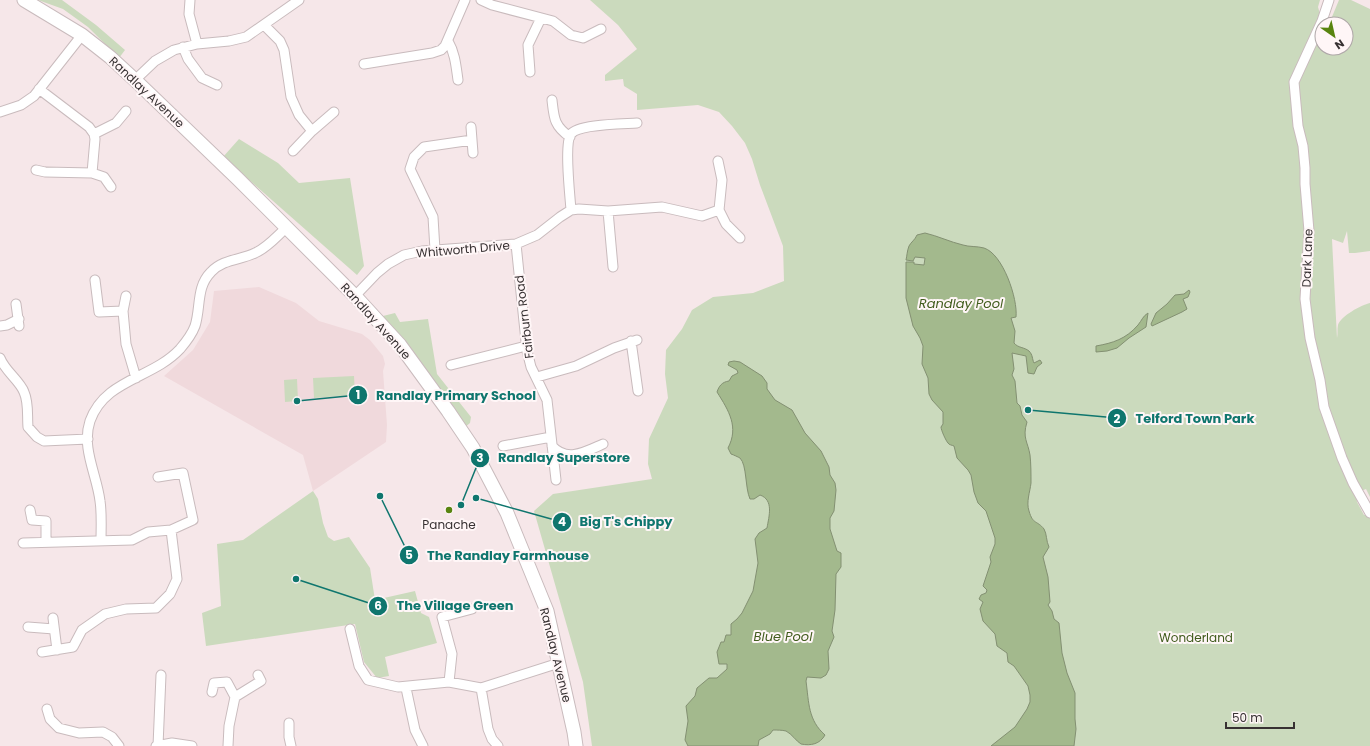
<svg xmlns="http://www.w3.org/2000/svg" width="1370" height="746" font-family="Poppins,sans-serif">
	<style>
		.built { fill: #f0d9dc }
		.green { fill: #cbdabd }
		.water { fill: #a3b98d; stroke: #839072 }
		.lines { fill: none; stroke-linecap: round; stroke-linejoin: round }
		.street-casing { stroke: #c9bbbd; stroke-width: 11 }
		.secondary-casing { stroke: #c9bbbd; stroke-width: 15 }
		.street { stroke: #fff; stroke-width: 9 }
		.secondary { stroke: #fff; stroke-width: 13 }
		.poi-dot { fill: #58840f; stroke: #fff6f7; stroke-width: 1.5 }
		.labels { text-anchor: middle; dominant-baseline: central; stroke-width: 4; stroke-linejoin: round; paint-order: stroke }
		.street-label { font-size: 12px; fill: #373132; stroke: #fff6f7 }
		.poi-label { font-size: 12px; fill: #373132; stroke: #fff6f7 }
		.park-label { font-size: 12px; fill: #405b1c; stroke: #fff6f7 }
		.water-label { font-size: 13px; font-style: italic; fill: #425d1e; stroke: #fff6f7 }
		.leader { fill: none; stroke: #0f766e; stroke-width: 1.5 }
		.callout-dot { fill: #0f766e; stroke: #fff6f7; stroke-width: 1.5 }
		.mark-label { font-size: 12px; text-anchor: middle; font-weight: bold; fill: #fff }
		.callout-label { font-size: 13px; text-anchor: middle; font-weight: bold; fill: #0f766e; stroke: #fff6f7; stroke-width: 4; stroke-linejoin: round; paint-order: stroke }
	</style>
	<rect width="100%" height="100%" fill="#f6e7e9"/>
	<path class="built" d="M259,287L296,303L319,321L362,334L370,340L383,356L385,364L383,371L387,425L386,442L313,491L303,455L164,376L193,350L210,322L214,291Z"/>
	<path class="green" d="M38,0H62L96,25L125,50L119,58L88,27L63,9Z
		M590,0H1320L1318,7L1322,21V48H1346V24H1329L1339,0H1351L1370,9V251L1355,253H1349L1347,231L1343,243L1332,239L1337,338C1338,334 1337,329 1338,325C1341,316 1361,305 1370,303V497L1366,489L1356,493L1357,502L1364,515H1370V746H592L583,682L534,511L553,494L652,479L648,464L649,439L668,398L665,374L666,350L682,329L692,310L713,297L753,293L784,281L783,246L760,185L752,159L745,143L732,126L719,112L698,105L637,110V94L624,86L623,79L605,81V75L637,49L618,25Z
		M239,139L278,163L299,183L350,178L364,266L357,275L223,157Z
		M395,313L400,322L428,319L437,374L471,417L470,423L464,428L383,316Z
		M354,376L355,395L314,398L313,378Z
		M297,379L298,401L285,402L284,380Z
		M313,491L318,499L323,523L328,537L334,541L349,537L370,568L375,600L415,591L421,613L429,617L437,643L385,657L389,676L377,678L364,662L355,624L206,646L202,613L221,606L217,544L243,540Z"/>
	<path class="water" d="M925,233C938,236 950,242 963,245C969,247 977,246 984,248C1003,254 1018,299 1016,317L1011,318L1015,331L1014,343C1018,348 1024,347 1029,351C1033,355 1032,359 1034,363L1040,360L1042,363L1037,367L1034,374L1028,373L1026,356L1012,353L1014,369L1012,375L1015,381L1017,403L1020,406L1022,415L1027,422C1022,438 1028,442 1030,455C1031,464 1031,474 1031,483C1030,492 1026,502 1029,511C1033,525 1037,520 1044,529C1047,534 1046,541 1049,547L1043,557L1048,577L1050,602L1048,605L1052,611L1054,619L1059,623L1062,653L1067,673L1075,693V719L1076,729L1074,746H991L1015,727L1027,709L1030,702V695L1028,686L1014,666L1008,662L1007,653L997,646L995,634L983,621L980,609L983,602L979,599L981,595L986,593L987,590L983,586L991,562L990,557L995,544V538L986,511L978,503L974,492L971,475L968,470L957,458L954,446C952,445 949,445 948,443C946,441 941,430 941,427L943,424V412L932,400L929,394L928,378L922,364L923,346L920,338L913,326L906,298V262H914V264L924,265L925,258L915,257L913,261L906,260C907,256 907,251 909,246C911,242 915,240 917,235Z
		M1189,290L1190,292L1188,297L1183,299L1187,309L1182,312L1152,326L1151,324L1156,313L1167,304L1175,295L1184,294Z
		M1148,313L1146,327L1129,338L1117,348L1107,351L1096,352V346C1113,343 1126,339 1138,325C1142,320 1143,316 1148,313Z
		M734,361L740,362L762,376L767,383V389L775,400L792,410L805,433L821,451L829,467L830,475L835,483L836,490L834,511L830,518V529L837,551L841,553V567L836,574L835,610L832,631L834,637L828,651L829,669L826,675L821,678L807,677L806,681C809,703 808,720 825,735C820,744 811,746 801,744C796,741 792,734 786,731C782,730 777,730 773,730L770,734L759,740L758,746H688L685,740L688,721L686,706L695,696L697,688L709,678H717L727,669V664H719L717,652L721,642H724L726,635H731V624L737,619L742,613L753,591L758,563L755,539L759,533L767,528C769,516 774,500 760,495L754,499H750C745,488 747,465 740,458C738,457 734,455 731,454L728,448C739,427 729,411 717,392C719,386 722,382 729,381L732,376L738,373L737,370L728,365L729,362Z"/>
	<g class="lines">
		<g class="street-casing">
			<path id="street" d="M190,0L189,14L197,44
				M481,0L492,5L553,21L571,35L583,38L601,29
				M1329,0L1322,21L1294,82L1298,126L1303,146L1305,168V184L1309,231L1305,299L1310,338L1320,380L1324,407L1342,458L1353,483L1370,513
				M264,25L280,41L284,50L291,97L299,115L312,131L334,112
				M448,41C455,53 456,66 458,80
				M183,47L188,59L202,78L217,85
				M364,64L432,53L441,50L445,46L465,0
				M530,72L528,45L541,18
				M135,80L155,61L174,50L197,44L229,41L246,37L299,0
				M552,100C554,118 554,126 570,137
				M0,112L21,105L34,96L82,35
				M471,127L473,153
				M94,134L116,123L126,111
				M293,151L312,131
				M718,161L722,180L719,210L726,224L740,238
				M36,170L45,172L92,173L95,139L94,134L89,127L39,89
				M92,173L104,177L111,187
				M571,210C570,196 564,143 571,134C578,124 625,124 637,123
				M608,211L613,267
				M516,244L527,351L531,367L547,400L556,480
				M435,250L433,217L410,169L414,157L424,147L472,140
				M95,280L99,312L123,311
				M126,296L123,311L126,344L136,378
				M355,296L377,273L388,264L404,255L422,251L516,244L537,235L560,217L571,210L579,209L608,211L662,207L702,216L719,210
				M16,304L19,326
				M0,326L7,325L19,319
				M631,341L638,391
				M0,358C5,371 20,381 24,392C29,403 27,416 28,427L37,437L44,441L88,439
				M451,365L526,346
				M537,377L576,366L614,348L637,340
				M503,446L551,437
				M552,446C567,463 587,451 603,444
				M30,510L32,520L46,521V542
				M101,541C101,528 102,514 100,501C97,475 81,448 90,421C105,379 152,379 180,349C186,342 192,334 195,326C201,307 196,287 211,272C223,259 241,260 255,253C267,248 276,237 286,228
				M23,543L132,540L148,532L171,530L193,520L183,473L158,477
				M53,618L57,650
				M28,627L54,629
				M350,629L359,666L368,680L398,687L449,682L481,688L559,663
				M42,652L73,647L82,630L105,614L126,609L156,608L170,594L177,579L171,530
				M449,682L452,654L442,617L472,609
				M406,688L415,730L423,746
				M481,688L488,729L492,739L498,746
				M212,692L214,683L227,682L235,697L229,726L228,746
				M235,697L261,681L258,675
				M47,709L50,719L59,728L79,733L103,732L112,737L119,746
				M289,723V737L291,746
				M156,746L172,743L192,746
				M158,746L161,675"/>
		</g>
		<g class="secondary-casing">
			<path id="secondary" d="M24,0L82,35L110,57L135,80L238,179L355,296L400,345L448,411L473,448L507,513L547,611L574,732L576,746"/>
		</g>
		<use href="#street" class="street"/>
		<use href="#secondary" class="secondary"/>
	</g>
	<circle class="poi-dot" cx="449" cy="510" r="4"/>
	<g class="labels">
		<g class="street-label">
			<text transform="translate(147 92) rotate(43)">Randlay Avenue</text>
			<text transform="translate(463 249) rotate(-5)">Whitworth Drive</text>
			<text transform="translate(1307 258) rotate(-88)">Dark Lane</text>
			<text transform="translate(524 317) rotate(-97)">Fairburn Road</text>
			<text transform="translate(376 321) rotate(48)">Randlay Avenue</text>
			<text transform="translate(556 655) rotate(76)">Randlay Avenue</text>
		</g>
		<g class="poi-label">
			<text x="449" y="524">Panache</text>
		</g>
		<g class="park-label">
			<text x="1196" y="637">Wonderland</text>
		</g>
		<g class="water-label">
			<text x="961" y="303">Randlay Pool</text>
			<text x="783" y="636">Blue Pool</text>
		</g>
	</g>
	<path class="leader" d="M297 401L358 395M1028 410L1117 418M461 505L480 458M476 498L562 522M380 496L409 555M296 579L378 606"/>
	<g class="callout-dot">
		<circle cx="297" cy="401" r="4"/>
		<circle cx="1028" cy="410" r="4"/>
		<circle cx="461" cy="505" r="4"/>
		<circle cx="476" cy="498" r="4"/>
		<circle cx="380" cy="496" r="4"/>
		<circle cx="296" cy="579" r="4"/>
		<circle cx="358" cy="395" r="10"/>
		<circle cx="1117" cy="418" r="10"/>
		<circle cx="480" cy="458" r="10"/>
		<circle cx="562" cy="522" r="10"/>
		<circle cx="409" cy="555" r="10"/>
		<circle cx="378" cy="606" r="10"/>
	</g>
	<g class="mark-label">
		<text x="358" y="399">1</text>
		<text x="1117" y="423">2</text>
		<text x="480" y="462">3</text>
		<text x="562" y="526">4</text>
		<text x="409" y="559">5</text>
		<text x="378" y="610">6</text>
	</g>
	<g class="callout-label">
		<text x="456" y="400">Randlay Primary School</text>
		<text x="1195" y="423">Telford Town Park</text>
		<text x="564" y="462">Randlay Superstore</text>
		<text x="626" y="526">Big T's Chippy</text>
		<text x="508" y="560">The Randlay Farmhouse</text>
		<text x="455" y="610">The Village Green</text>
	</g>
	<g transform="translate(1334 36) rotate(146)"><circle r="19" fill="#fff6f7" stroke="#afa7a8"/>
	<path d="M0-3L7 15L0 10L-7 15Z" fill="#58840f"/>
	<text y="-6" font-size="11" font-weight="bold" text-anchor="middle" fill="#373132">N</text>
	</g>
	<path d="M1226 722v6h68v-6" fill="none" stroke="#373132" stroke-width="2"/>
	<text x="1232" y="722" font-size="12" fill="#373132" stroke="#fff6f7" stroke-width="3" paint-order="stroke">50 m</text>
</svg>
